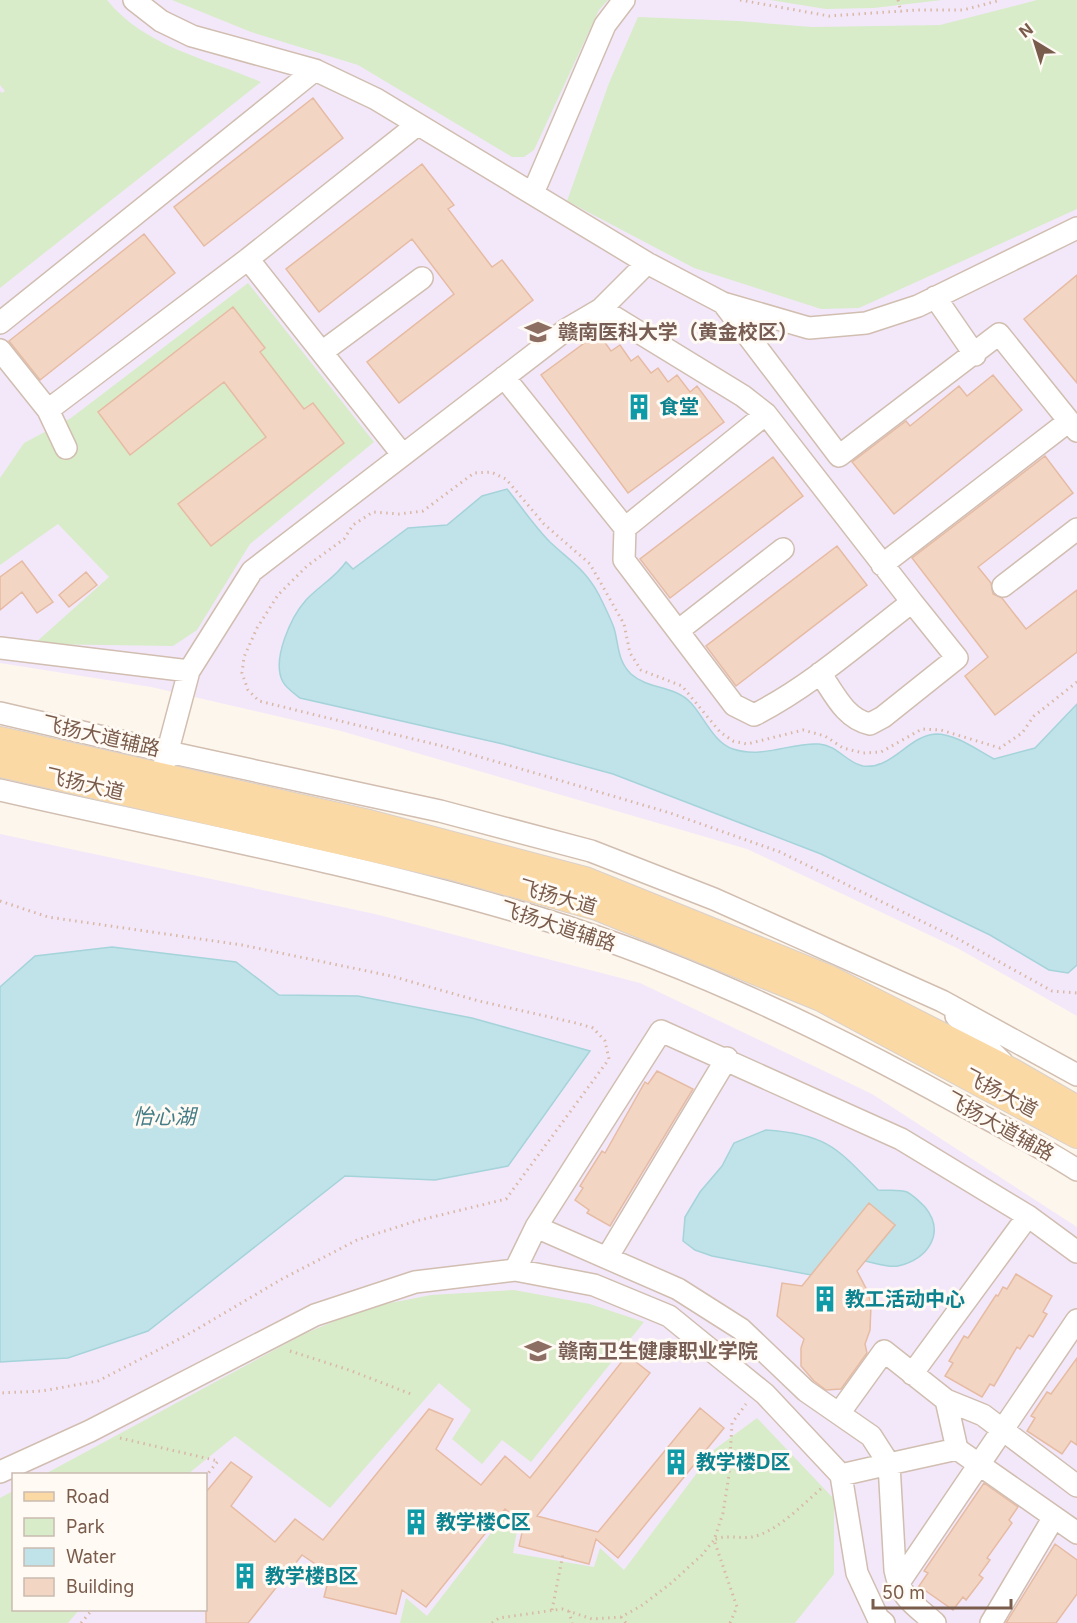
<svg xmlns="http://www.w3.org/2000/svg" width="1077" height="1623" font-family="Inter,'Noto Sans SC',sans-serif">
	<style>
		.education { fill: #f3e8fa; fill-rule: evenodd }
		.green { fill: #d8ecc9 }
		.water { fill: #bfe3e8; stroke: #a5d3da; stroke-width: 1.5 }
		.building { fill: #f3d5c3; stroke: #e6bba3; stroke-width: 1.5 }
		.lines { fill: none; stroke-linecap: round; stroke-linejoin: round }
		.minor-casing { stroke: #d1beb0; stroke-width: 24 }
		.major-casing { stroke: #dad1cd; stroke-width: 28 }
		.path { stroke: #d9b8a5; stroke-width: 3; stroke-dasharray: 1.5 4.5; stroke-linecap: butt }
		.minor { stroke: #fff; stroke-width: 21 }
		.major { stroke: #fbd9a5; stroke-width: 26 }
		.labels { text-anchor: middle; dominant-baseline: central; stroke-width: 6; stroke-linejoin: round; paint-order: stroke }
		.education-label { font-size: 20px; font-weight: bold; fill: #785e54; stroke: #fffaf3; text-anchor: start }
		.culture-label { font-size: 20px; font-weight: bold; fill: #0d838f; stroke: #fffaf3; text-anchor: start }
		.street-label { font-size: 20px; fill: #7a5c4d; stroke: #fffaf3 }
		.water-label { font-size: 21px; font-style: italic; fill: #437c86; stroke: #fffaf3 }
	</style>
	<rect width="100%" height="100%" fill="#fdf6ec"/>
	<path class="education" d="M0,0H1077V1016L959,949L747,849L341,731L151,687L0,663Z
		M0,834L375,914L640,983L872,1094L1077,1227V1623H0ZM14,1474H206V1610H14Z"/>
	<path class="green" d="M0,0H107C145,47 208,59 261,82L0,288V91L2,93L5,91L0,85Z
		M172,0H608L599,10L534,150L524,157H512L358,65L251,32Z
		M770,0H942L874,8L826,9Z
		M1037,0H1077V209L859,308L821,309L694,268L567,201L609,83L638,17L739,21L812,27L940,25Z
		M248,283L374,442L250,544L197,630L173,646L34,644L109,577L58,524L0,565V478L24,443L71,418Z
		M514,1290L590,1304L644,1322L531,1462L502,1440L482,1464L452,1439L471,1410L439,1383L330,1508L235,1436L188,1474H45L304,1334L365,1308L431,1295Z
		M757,1418L834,1499V1574L795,1623H400L406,1598L427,1616L504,1516L518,1525L513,1553L594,1567L600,1548L624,1570L715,1449Z
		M13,1491L14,1610H79L68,1623H0V1498Z"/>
	<path class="water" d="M507,489C521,506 534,526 550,542C570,561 585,569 599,595C604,605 610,617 614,628C619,645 617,660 631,674C649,690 674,685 691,703C704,717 714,743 733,749C763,759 792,742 819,744C837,745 847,763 863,766C892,770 909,735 936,734C956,734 977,750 994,759L1035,748L1077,704V965L1068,973L1049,970L990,935L821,854L613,774L503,744L300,698C295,694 286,688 283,682C271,660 291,617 306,600C319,586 335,578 346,562L353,569L408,528L447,525L482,496Z
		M112,947L236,962L279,995L358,996L472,1018L590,1051L508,1166L435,1180L345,1176L148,1331L68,1358L0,1362V987L35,956Z
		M766,1130C827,1134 837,1148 878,1190C887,1191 899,1189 907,1192C913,1195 920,1202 925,1207C946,1233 928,1259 898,1266C889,1268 875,1263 865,1261L895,1225L869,1204L811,1275L712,1256L695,1250L683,1241L685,1217L700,1192L722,1166L734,1143Z"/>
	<path class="building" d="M313,98L343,138L204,246L174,207Z
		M422,164L454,205L448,209L492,267L502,260L533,300L399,403L367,362L454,294L412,239L319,312L286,269Z
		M144,234L175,273L40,380L9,341Z
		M1077,275V383L1024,319Z
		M233,307L265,348L260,352L304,409L313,403L344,443L211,546L178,504L266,437L224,382L130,455L98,412Z
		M598,333L611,351L620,345L631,361L638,356L651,373L658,368L668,382L677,375L690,392L697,386L724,422L628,493L541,375Z
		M993,375L1022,410L894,514L852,462L906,421L910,426L959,386L967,396Z
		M1045,456L1073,493L978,567L991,583L993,594L1002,598L1026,629L1077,590V652L995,715L965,676L988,657L912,558Z
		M773,457L803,496L670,598L640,559Z
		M837,546L867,585L736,686L706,646Z
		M22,561L53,602L37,613L22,592L0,610V577Z
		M86,572L97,585L69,607L59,595Z
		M657,1071L693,1089L610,1226L587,1213L589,1210L575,1200L583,1188L580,1186L602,1151L605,1153L645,1082L648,1084Z
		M869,1203L895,1225L857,1271L868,1292L871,1305L870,1330L865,1344L867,1353L841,1389L826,1390L814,1381L801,1366V1348L804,1339L777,1316L782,1283L802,1286Z
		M1016,1274L1052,1296L1043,1312L1047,1314L1033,1337L1029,1335L1020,1349L1017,1347L994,1386L990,1384L982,1397L945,1376L953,1363L949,1361L964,1336L968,1338L996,1295L998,1296L1003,1287L1007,1289Z
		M627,1355L650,1373L537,1516L598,1532L700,1408L724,1428L618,1558L596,1539L589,1564L519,1546L524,1524L505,1509L426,1607L402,1590L396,1614L324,1597L330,1574L302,1555L248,1623H206V1492L231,1462L252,1477L231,1506L275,1542L295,1519L323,1540L429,1409L453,1419L436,1449L481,1485L505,1456L530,1478Z
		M1077,1358V1445L1071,1441L1062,1454L1027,1431L1035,1418L1031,1416L1047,1392L1051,1394Z
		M984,1483L1018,1507L1009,1520L1012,1523L987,1558L990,1560L979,1575L983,1578L966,1600L963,1597L953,1610L919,1586L928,1573L924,1571Z
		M1055,1544L1077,1560V1594L1056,1623H1006Z"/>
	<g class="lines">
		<g class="minor-casing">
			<path id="minor" d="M134,0L161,21L192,36L315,70L376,99L647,263L723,303L809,328L866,323L918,306L1077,228
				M533,193L605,25L624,0
				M248,259L402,454
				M935,297L975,355
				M723,303L839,456L999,334L1077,431
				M0,323L315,70
				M0,350L48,410L66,448
				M322,352L422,278
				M504,377L625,528L624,560L734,705L754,715C811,686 861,641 912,602L766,414L743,396L601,309
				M48,410L248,259L417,125
				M625,528L766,414
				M882,565L1069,421
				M1003,586L1077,529
				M679,630L783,549
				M0,648L189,671L164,765
				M189,671L252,571L567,329L601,309L647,263
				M820,673C834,693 845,719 870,724L883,717L957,658L912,602
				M0,713L168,752L440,811L591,851L714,899L942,1001L1077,1075
				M0,790C170,829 344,861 512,910C667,954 815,1024 956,1102C997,1124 1038,1145 1077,1170
				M956,1016L1002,1062
				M536,1227L678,1289L741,1329L806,1391L871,1436L889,1464L957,1449L1077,1533
				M608,1256L727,1058
				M515,1270L536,1227L661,1031L901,1139L1028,1216L1077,1252
				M912,1374L1028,1216
				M946,1400L983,1415L1077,1486
				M840,1412L884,1351L946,1400L957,1449
				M0,1472L90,1431L315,1315L415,1282L515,1270L594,1285L669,1316L765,1394L841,1475L857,1573L878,1618L884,1623
				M841,1475L889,1464L895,1570C901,1599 914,1604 935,1623
				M898,1584L1077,1320
				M991,1623L1054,1517"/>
		</g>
		<g class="major-casing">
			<path id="major" d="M0,740L369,823L585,880L828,978L1011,1071L1077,1109
				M0,764L449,866L597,907L821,998L1077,1135"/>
		</g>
		<path class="path" d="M740,0L829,16L917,10H963L1001,0
			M898,0L901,12
			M1077,682L1034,716L1022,733L1000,748L941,730L922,729L881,752L863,753L843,748L825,736L803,730L747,744L733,741L720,732L682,686L641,670L630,653L624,624L590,564L544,524L506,479L491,472L474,473L423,511L399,514L373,512L353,525L344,539L307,566L278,595L257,628L244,657L242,673L248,690L259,701L446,747L552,778L670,813L780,852L960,940L1052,991L1077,993
			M0,901L48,917L242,945L391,976L479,1001L576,1023L593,1028L605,1041L609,1059L506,1199L416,1221L357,1240L282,1279L187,1335L98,1381L42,1391L0,1393
			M290,1351L349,1370L411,1394
			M120,1438L218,1461L206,1476
			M552,1610L563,1554
			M569,1611L572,1623
			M621,1617L626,1623
			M81,1623L92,1610
			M492,1623L499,1618L562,1609L592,1619L621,1617L641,1606L670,1584L702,1555L714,1540L723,1513L729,1475L732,1423L746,1404
			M730,1623L737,1607L714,1540C726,1534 739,1539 752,1537C777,1532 803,1504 822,1488"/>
		<use href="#minor" class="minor"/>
		<use href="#major" class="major"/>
	</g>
	<defs>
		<g id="university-bare" transform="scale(2.07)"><path d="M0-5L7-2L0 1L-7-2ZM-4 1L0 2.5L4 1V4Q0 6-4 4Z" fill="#8d6e63" stroke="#fffaf3" stroke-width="2.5" paint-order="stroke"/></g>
		<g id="building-bare" transform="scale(2.07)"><path d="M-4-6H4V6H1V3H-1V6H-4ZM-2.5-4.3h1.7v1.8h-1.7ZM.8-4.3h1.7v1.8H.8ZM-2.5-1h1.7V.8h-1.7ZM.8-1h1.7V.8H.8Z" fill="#0f9aa8" stroke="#fffaf3" stroke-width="2.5" paint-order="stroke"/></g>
	</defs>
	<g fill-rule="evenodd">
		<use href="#university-bare" x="538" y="332"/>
		<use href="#building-bare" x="639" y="407"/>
		<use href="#building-bare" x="825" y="1299"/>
		<use href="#university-bare" x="538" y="1351"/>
		<use href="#building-bare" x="676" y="1462"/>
		<use href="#building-bare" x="416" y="1522"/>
		<use href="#building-bare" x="245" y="1576"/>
	</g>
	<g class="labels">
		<g class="education-label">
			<text x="558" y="332">赣南医科大学（黄金校区）</text>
			<text x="558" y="1351">赣南卫生健康职业学院</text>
		</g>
		<g class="culture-label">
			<text x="659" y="407">食堂</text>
			<text x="845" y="1299">教工活动中心</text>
			<text x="696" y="1462">教学楼D区</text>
			<text x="436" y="1522">教学楼C区</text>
			<text x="265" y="1576">教学楼B区</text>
		</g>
		<g class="street-label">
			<text transform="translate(101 736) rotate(13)">飞扬大道辅路</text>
			<text transform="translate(85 784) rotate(13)">飞扬大道</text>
			<text transform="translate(558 897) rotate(16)">飞扬大道</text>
			<text transform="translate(558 926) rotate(18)">飞扬大道辅路</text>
			<text transform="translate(1001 1093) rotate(28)">飞扬大道</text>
			<text transform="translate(1000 1126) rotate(29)">飞扬大道辅路</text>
		</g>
		<g class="water-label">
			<text x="164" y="1116">怡心湖</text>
		</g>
	</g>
	<rect x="12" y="1473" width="195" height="138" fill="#fffaf3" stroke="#cabbb1" stroke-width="1.5"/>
	<rect x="24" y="1492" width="30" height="9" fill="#fbd9a5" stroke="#cabbb1" stroke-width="1.5"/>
	<text x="66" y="1503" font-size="18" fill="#7a5c4d">Road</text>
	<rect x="24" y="1518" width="30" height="18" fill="#d8ecc9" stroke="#cabbb1" stroke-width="1.5"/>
	<text x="66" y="1533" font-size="18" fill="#7a5c4d">Park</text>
	<rect x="24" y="1548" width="30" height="18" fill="#bfe3e8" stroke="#cabbb1" stroke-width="1.5"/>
	<text x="66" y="1563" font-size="18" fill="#7a5c4d">Water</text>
	<rect x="24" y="1578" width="30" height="18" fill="#f3d5c3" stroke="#cabbb1" stroke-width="1.5"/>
	<text x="66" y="1593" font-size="18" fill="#7a5c4d">Building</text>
	<g transform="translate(1035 42) rotate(322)" stroke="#fffaf3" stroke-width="4.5" paint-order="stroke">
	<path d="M0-4.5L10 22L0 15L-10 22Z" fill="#7a5c4d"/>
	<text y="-9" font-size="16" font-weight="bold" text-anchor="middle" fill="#7a5c4d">N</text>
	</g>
	<path d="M873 1599v9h138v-9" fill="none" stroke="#7a5c4d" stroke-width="3"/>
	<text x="882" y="1599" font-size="18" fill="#7a5c4d" stroke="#fffaf3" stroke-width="4.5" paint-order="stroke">50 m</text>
</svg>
